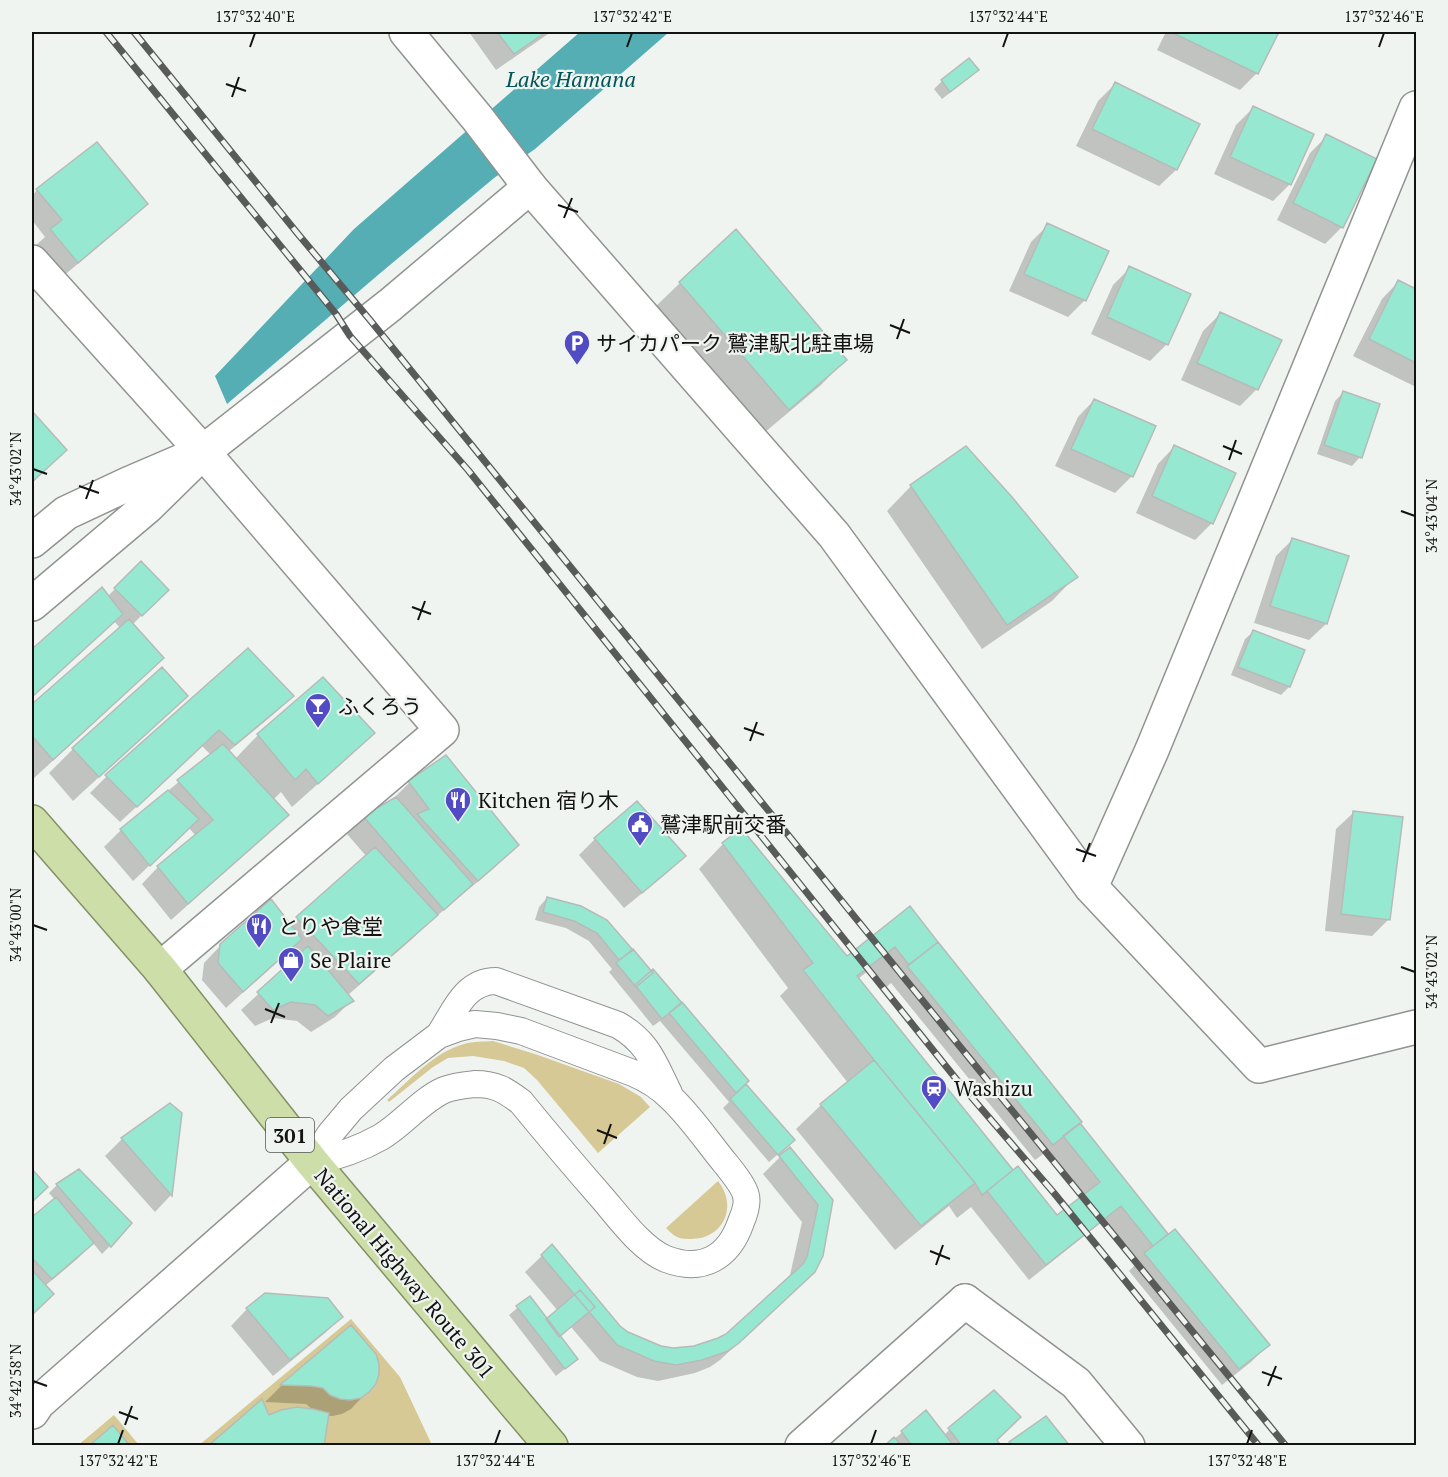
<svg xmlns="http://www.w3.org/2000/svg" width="1448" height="1477" font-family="'PT Serif','Noto Sans JP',serif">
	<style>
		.green { fill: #d7c995 }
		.water { fill: #54aeb3 }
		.shadow { fill: #0003; fill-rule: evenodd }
		.building { fill: #97e8d1; stroke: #b6bbb9; stroke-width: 1.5 }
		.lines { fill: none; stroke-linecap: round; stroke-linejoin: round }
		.service-casing { stroke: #909390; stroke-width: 28 }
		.minor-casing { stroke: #909390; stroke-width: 36 }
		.tertiary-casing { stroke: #909390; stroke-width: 36 }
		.trunk-casing { stroke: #839165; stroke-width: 36 }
		.service { stroke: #fff; stroke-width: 26 }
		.minor { stroke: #fff; stroke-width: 33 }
		.tertiary { stroke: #fff; stroke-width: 33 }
		.trunk { stroke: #cedea8; stroke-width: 33 }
		.rail-casing { stroke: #595b5a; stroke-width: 7 }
		.rail { stroke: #f0f4f1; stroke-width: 4.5; stroke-dasharray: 14; stroke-linecap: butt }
		.ticks { fill: none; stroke: #111211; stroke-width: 2 }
		.labels { text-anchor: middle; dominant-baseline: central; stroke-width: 4.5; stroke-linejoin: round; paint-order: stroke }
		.shield { fill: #f0f4f1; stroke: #545654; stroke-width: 1.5 }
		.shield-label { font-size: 20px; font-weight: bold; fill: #111211 }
		.poi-label { font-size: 21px; fill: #111211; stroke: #f0f4f1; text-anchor: start }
		.street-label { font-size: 21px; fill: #111211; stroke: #f0f4f1 }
		.water-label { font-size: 22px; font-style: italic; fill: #005559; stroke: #f0f4f1 }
		.neatline { fill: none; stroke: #111211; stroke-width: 2 }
		.ticks-label { font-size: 15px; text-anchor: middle; fill: #111211 }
	</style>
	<rect width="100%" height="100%" fill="#f0f4f1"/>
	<path class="green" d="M493,1041L535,1054L619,1084L641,1097L650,1107L598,1153L537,1080L524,1068L504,1061L473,1056L448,1058L433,1067L389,1102L387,1100C410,1080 434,1052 464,1044C474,1041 483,1042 493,1041Z
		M718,1181C738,1206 724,1239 691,1239C686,1239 681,1239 677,1237C673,1235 669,1231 666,1228Z
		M351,1319L400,1377L432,1445L198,1446Z
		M114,1415L139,1445L77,1446Z"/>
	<path class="water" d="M580,32H669L535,149L494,178L378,275L227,404L215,376L354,229Z"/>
	<path class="shadow" d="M469,32H551L496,70Z
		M1166,32H1277L1257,73L1240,90L1157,50Z
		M977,70L969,78L942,99L934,89L942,81Z
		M1115,84L1198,124L1176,170L1159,186L1076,146L1098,101Z
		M1253,108L1290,184L1273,201L1214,174L1236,125Z
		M1327,136L1375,160L1342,227L1325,244L1277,220L1310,153Z
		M37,190L146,204L129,221L61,278L34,247L45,237L32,220V196Z
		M1048,225L1085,300L1068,317L1009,291L1031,242Z
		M736,231L845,360L821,385L764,433L655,307L680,283Z
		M1130,268L1167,344L1150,361L1091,334L1113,285Z
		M1398,282L1416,291V387L1353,356L1382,299Z
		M1220,314L1257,389L1240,406L1181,380L1203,331Z
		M1343,393L1360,457L1352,466L1317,454L1335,401Z
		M1094,400L1132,476L1115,493L1055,466L1078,417Z
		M32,413L65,450L32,483Z
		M1174,447L1212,523L1195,540L1136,513L1158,464Z
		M911,486L1076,576L1052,601L982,649L887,511Z
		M1292,540L1347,557L1326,624L1309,640L1254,623L1276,556Z
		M141,563L167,590L132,625L137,683L32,780V706L120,628L114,621L32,697V651L102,589L107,597Z
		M1254,631L1289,687L1281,695L1231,675L1245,639Z
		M248,651L292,696L275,713L228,752L235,759L258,735L373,732L348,757L292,807L281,792L273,800L287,815L270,832L171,920L142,884L158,867L196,836L189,828L133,881L104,847L121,830L211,755L202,746L120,822L90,793L106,777Z
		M161,720L73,801L49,773L73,749Z
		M446,757L517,845L493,869L426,925L411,940L348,995L352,1000L335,1017L311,1032L297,1021L273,1018L255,1026L241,1010L292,963L284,955L226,1008L202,980L204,963L221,945L290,926L367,857L347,834L364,817L390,802L409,783Z
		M1353,813L1389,919L1372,936L1325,931L1336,829Z
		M595,839L684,856L667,873L624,908L579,855Z
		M723,844L846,958L909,908L1168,1237L1268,1345L1251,1362L1222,1385L1129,1271L1137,1263L1103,1221L1029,1280L971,1207L957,1218L949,1206L895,1250L796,1129L821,1105L848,1083L780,996L788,988L699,869ZM869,970L884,989L891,983L1035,1160L1046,1152L1082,1197L1057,1217L1013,1172L858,979Z
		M547,898L580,907L744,1084L793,1140L785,1148L769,1162L723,1108L729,1102L660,1021L653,1026L609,972L612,969L589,941L566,928L535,920L539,907Z
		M170,1105L180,1114L171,1195L155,1212L105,1156L122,1139Z
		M780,1157L832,1201L796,1289L720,1360L710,1367L695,1373L658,1381L637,1377L600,1361L571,1327L559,1337L568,1366L556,1376L509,1315L529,1298L547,1320L558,1311L525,1272L552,1246L619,1327L627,1333L660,1347L673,1349L694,1347L727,1335L788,1279L790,1275L802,1222L763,1174Z
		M78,1171L110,1246L102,1254L93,1243L76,1260L45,1286L52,1294L32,1314V1219L55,1200L49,1193L57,1185Z
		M247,1309L341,1317L325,1333L273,1376L231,1326Z
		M351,1327L368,1391L351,1409L342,1414L332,1416L268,1417L313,1410L306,1404L265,1402L281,1386Z
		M925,1413L944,1435L949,1430L995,1441L999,1446H886Z"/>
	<path class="building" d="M497,32H546L514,54Z
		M1174,32H1279L1258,74L1173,33Z
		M969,58L979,70L950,92L941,80Z
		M1115,82L1200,124L1177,170L1092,129Z
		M1253,106L1314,134L1291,185L1230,157Z
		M1326,134L1377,159L1343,228L1293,203Z
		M97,142L148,204L78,263L50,229L62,220L36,189Z
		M1047,223L1109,251L1086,301L1024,274Z
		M736,229L847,360L789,410L679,282Z
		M1129,266L1191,294L1168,345L1107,317Z
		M1398,280L1416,289V363L1369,339Z
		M1220,312L1282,340L1258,390L1197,363Z
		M1343,391L1380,404L1362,458L1324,445Z
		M1094,399L1156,426L1133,477L1071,449Z
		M32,411L67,450L32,482Z
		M1174,445L1236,473L1213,524L1152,496Z
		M966,446L1012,497L1078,577L1007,625L910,485Z
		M1292,538L1349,556L1327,624L1270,606Z
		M141,561L169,590L142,616L114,588Z
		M102,587L123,614L32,697V649Z
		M129,619L164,658L53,760L32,736V704Z
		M1253,630L1305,650L1290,687L1238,667Z
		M248,648L294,696L235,745L219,730L137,807L105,775Z
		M162,667L188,696L99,777L72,748Z
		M323,677L375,733L318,784L306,769L295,780L257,734Z
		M223,744L289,815L188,904L157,866L213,820L177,780Z
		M446,755L519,845L478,881L417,814L429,809L408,781Z
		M168,790L199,819L150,866L120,829Z
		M396,797L473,884L444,910L363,816Z
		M637,801L686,856L642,893L594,838Z
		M1353,811L1403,817L1390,920L1341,914Z
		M741,828L847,956L910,906L938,942L909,965L895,947L857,976L1013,1170L982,1195L975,1183L874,1060L803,970L813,963L722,843Z
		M375,847L438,915L359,984L296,917Z
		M547,897L581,906L607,920L633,950L619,960L597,933L574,921L543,912Z
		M271,899L302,939L243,992L218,963L220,944Z
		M938,942L1082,1122L1053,1145L907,966Z
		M308,946L354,1001L328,1016L315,1005L291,1002L273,1010L257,992Z
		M633,949L653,973L636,987L616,963Z
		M653,969L682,1003L662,1019L635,985Z
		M682,1002L749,1081L736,1093L669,1013Z
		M874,1060L975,1183L921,1226L820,1104Z
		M746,1084L795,1140L778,1155L730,1099Z
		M170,1103L182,1113L172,1196L121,1138Z
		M1080,1123L1168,1234L1153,1246L1121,1206L1046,1265L987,1191L1018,1166L1057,1215L1100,1182L1063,1136Z
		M790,1147L833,1200L823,1256L815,1272L739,1343L728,1351L702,1360L676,1365L654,1361L617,1345L541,1255L552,1244L620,1326L628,1332L661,1346L673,1348L694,1346L718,1338L726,1334L803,1264L807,1257L818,1205L779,1156Z
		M32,1169L48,1187L32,1202Z
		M79,1169L132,1223L111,1247L56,1184Z
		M56,1197L94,1243L52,1279L32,1258V1217Z
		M1175,1229L1270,1345L1239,1369L1144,1253Z
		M32,1270L54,1294L32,1315Z
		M580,1290L595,1307L559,1337L546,1319Z
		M265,1293L328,1298L343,1317L290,1360L246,1308Z
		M530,1296L578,1359L565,1369L516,1306Z
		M351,1325L376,1354L379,1364V1374L376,1384L369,1392L361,1398L350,1400L340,1399L330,1395L323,1388L311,1386L280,1385Z
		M994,1390L1021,1417L997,1440L1001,1446H962L948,1428Z
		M262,1399L269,1415L281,1410L297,1407L313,1409L329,1413L324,1446H208Z
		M926,1410L954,1446H912L901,1431Z
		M1046,1416L1070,1446H1012L1009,1442Z
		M113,1425L130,1446H89Z
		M894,1437L902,1446H884Z"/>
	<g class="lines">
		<g class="service-casing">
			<path id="service" d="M475,1024L497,1026L521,1031L633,1073C647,1079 660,1087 671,1098C690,1116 705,1138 721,1158C728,1167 744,1185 746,1196C748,1204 744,1215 741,1222C729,1257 703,1273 666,1259C643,1250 620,1219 604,1200C576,1168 548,1135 521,1102C505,1090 496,1084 475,1084C465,1085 454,1086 444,1090C420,1101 403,1124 381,1137C360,1149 336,1157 312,1162L330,1134L351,1109L394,1069L439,1035L458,1028Z
				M439,1035C454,1013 464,981 496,981L618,1025C648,1042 654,1063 669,1093"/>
		</g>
		<g class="minor-casing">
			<path id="minor" d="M406,32L478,119L530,187L834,535L1091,887L1259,1066L1416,1027
				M32,262L203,452L442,730L160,969
				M32,541L66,513L128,484L184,460
				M32,604L147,507L203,452
				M1091,887L1152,750L1416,108
				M965,1301L1076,1383L1128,1446"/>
		</g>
		<g class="tertiary-casing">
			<path id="tertiary" d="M203,452L390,305L530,187
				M32,1412L38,1403L312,1162
				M802,1446L965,1301"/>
		</g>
		<g class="trunk-casing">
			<path id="trunk" d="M32,822L160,969L312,1162L551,1446"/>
		</g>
		<use href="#service" class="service"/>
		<use href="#minor" class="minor"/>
		<use href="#tertiary" class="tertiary"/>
		<use href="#trunk" class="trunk"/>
		<g class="rail-casing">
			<path id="rail" d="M106,32L336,314L350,336L468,470L961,1085L1054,1193L1259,1446
				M134,32L298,234L370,320L979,1070L1286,1446"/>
		</g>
		<use href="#rail" class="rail"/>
	</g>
	<path class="ticks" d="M250,47L255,33M627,47L632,33M1003,47L1008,33M1379,47L1384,33M226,84L246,91M232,97L239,77M558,205L578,212M564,218L572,198M890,325L910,333M897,339L904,319M1223,446L1242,454M1229,460L1236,440M33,469L47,474M79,486L99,493M86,499L93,480M1401,511L1415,516M412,607L431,614M418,620L425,601M744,728L764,735M750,741L757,722M1076,849L1096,856M1083,862L1090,843M33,925L47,930M1401,967L1415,972M265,1009L285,1017M271,1023L279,1003M597,1130L617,1138M604,1144L611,1124M930,1251L950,1259M936,1265L943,1245M1262,1372L1282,1379M33,1381L47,1386M1268,1386L1276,1366M119,1412L138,1419M125,1425L132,1406M118,1444L123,1430M495,1444L500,1430M871,1444L876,1430M1247,1444L1252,1430"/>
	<defs>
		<g id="parking-pin" transform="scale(1.35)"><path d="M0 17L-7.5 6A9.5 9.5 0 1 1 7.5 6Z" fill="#514cc3" stroke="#f0f4f1"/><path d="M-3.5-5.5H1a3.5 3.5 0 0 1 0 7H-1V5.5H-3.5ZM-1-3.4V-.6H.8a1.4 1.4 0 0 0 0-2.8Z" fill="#fff"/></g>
		<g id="bar-pin" transform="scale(1.35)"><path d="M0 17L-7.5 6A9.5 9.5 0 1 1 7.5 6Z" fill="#514cc3" stroke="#f0f4f1"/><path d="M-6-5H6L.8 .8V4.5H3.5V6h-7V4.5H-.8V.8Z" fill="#fff"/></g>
		<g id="restaurant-pin" transform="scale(1.35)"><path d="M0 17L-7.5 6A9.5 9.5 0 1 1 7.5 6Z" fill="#514cc3" stroke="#f0f4f1"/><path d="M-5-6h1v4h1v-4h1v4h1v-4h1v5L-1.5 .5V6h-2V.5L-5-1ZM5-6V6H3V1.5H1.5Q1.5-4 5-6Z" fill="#fff"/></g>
		<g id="civic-pin" transform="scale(1.35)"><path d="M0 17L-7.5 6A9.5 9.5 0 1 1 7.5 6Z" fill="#514cc3" stroke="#f0f4f1"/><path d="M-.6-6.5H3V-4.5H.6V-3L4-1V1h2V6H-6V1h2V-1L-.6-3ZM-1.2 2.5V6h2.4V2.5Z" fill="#fff"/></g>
		<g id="shop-pin" transform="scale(1.35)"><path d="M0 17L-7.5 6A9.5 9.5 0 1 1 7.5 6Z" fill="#514cc3" stroke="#f0f4f1"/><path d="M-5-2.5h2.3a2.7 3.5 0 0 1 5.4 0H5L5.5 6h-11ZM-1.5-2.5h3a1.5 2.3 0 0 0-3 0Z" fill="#fff"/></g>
		<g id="station-pin" transform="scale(1.35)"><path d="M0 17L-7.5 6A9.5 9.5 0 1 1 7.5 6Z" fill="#514cc3" stroke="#f0f4f1"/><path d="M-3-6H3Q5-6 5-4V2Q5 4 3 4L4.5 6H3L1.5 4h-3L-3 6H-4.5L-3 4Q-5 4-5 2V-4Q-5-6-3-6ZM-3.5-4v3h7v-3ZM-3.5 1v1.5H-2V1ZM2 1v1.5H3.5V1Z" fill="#fff"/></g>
	</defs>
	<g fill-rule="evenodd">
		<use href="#parking-pin" x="577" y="343"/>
		<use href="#bar-pin" x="318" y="706"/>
		<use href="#restaurant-pin" x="458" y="800"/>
		<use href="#civic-pin" x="640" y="824"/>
		<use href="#restaurant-pin" x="259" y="926"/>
		<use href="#shop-pin" x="291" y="960"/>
		<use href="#station-pin" x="934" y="1088"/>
	</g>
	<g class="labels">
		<rect class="shield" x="266" y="1118" width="48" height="34" rx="4.5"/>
		<g class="shield-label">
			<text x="290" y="1135">301</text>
		</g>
		<g class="poi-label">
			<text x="596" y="343">サイカパーク 鷲津駅北駐車場</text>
			<text x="338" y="706">ふくろう</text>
			<text x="478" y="800">Kitchen 宿り木</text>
			<text x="660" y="824">鷲津駅前交番</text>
			<text x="278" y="926">とりや食堂</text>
			<text x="310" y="960">Se Plaire</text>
			<text x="954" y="1088">Washizu</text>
		</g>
		<g class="street-label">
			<text transform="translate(405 1273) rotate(50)">National Highway Route 301</text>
		</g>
		<g class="water-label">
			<text x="571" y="78">Lake Hamana</text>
		</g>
	</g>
	<rect width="1448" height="1477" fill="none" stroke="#f0f4f1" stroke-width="66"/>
	<rect x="33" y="33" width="1382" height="1411" class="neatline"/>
	<g class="ticks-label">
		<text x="255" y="22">137°32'40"E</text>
		<text x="632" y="22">137°32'42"E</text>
		<text x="1008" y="22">137°32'44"E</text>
		<text x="1384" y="22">137°32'46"E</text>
		<text transform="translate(16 469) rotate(-90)" y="5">34°43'02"N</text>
		<text transform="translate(1432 516) rotate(-90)" y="5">34°43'04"N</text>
		<text transform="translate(16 925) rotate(-90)" y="5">34°43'00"N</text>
		<text transform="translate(1432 972) rotate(-90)" y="5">34°43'02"N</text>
		<text transform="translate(16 1381) rotate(-90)" y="5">34°42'58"N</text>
		<text x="118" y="1466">137°32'42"E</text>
		<text x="495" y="1466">137°32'44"E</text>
		<text x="871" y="1466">137°32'46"E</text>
		<text x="1247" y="1466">137°32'48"E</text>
	</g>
</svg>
